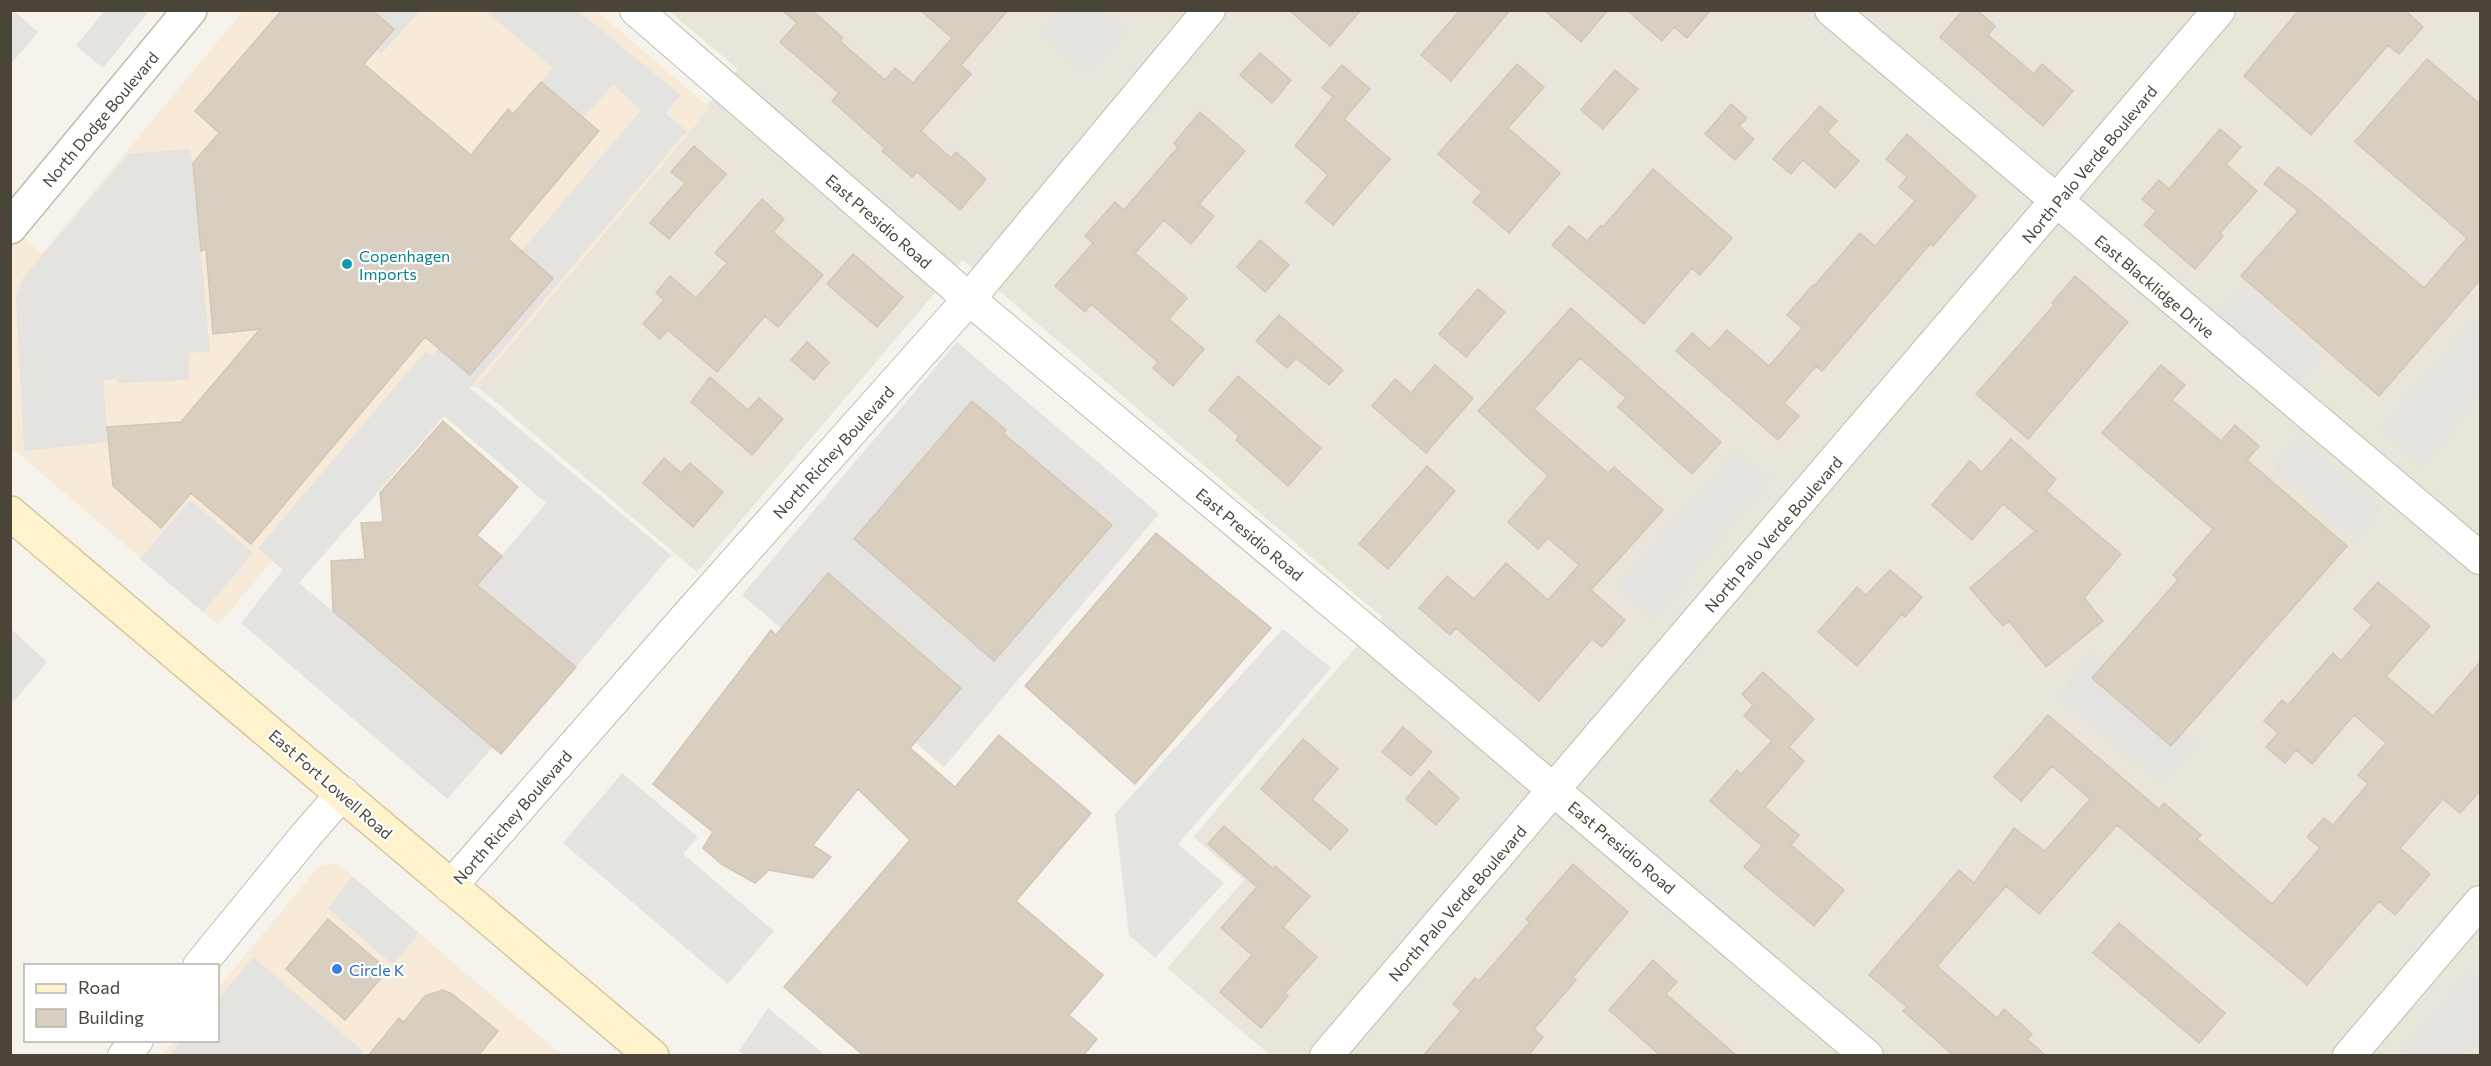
<svg xmlns="http://www.w3.org/2000/svg" width="2491" height="1066" font-family="Commissioner,sans-serif">
	<style>
		.residential { fill: #eae5da }
		.commercial { fill: #f7ead8 }
		.parking { fill: #e5e3e0 }
		.building { fill: #d8cfc1; stroke: #d3c7b4; stroke-width: 1.5 }
		.lines { fill: none; stroke-linecap: round; stroke-linejoin: round }
		.minor-casing { stroke: #c2bbae; stroke-width: 34 }
		.tertiary-casing { stroke: #c2bbae; stroke-width: 36 }
		.secondary-casing { stroke: #d6c79b; stroke-width: 36 }
		.minor { stroke: #fff; stroke-width: 32 }
		.tertiary { stroke: #fff; stroke-width: 33 }
		.secondary { stroke: #fff3cd; stroke-width: 33 }
		.culture-dot { fill: #0f9aa8; stroke: #fff; stroke-width: 2 }
		.shop-dot { fill: #3f7fe0; stroke: #fff; stroke-width: 2 }
		.labels { text-anchor: middle; dominant-baseline: central; stroke-width: 4.5; stroke-linejoin: round; paint-order: stroke }
		.street-label { font-size: 16px; fill: #4b4439; stroke: #fff }
		.culture-label { font-size: 16px; fill: #0d838f; stroke: #fff; text-anchor: start }
		.shop-label { font-size: 16px; fill: #366cbe; stroke: #fff; text-anchor: start }
	</style>
	<rect width="100%" height="100%" fill="#f6f3ec"/>
	<path class="residential" d="M669,11H2480V1055H1270L1167,968L1244,880L1193,837L1382,617L963,260L697,572L471,381L738,69Z"/>
	<path class="commercial" d="M243,11H597L710,108L475,388L442,362L218,625L11,447L10,227L42,253Z
		M337,863L562,1055L161,1056L174,1041L218,1040V988L319,866Z"/>
	<path class="parking" d="M13,10L38,32L11,64L10,11Z
		M1060,10L1104,11L1126,30L1088,74L1039,34Z
		M104,11H149L103,68L76,46Z
		M333,11H420L382,53Z
		M486,11H578L681,95L665,113L687,131L470,388L671,555L576,667L477,585L546,503L444,416L299,583L493,747L447,799L241,623L283,570L258,548L425,352L433,355L641,110L613,85L583,118L541,82L553,68Z
		M189,149L193,163L210,352L189,353V380L118,383L117,379L103,380L108,442L24,451L16,299L23,278L128,154Z
		M2244,286L2323,354L2300,382L2217,315Z
		M2480,313V398L2421,466L2380,430Z
		M957,342L1159,514L944,767L742,595Z
		M2300,437L2381,508L2356,539L2273,470Z
		M1736,452L1770,479L1653,619L1617,586Z
		M190,500L253,553L203,612L140,559Z
		M11,629L47,662L11,705Z
		M1283,629L1331,668L1178,844L1224,883L1155,958L1129,935L1115,814Z
		M2092,651L2200,743L2162,785L2059,696Z
		M622,773L698,837L683,854L774,931L728,984L563,843Z
		M352,876L419,933L393,965L328,909Z
		M253,957L363,1051L359,1055H169L182,1041L218,1040V999Z
		M2473,970L2480,976V1042L2468,1055H2397Z
		M768,1008L825,1055H744L739,1051Z"/>
	<path class="building" d="M282,10H372L394,29L364,64L471,155L508,109L513,114L541,82L599,131L508,239L553,278L470,375L425,337L251,544L191,493L161,528L113,486L107,427L181,422L260,329L213,334L206,249L201,251L193,163L219,133L195,111Z
		M782,10H812L843,38L840,41L885,80L895,68L913,83L952,38L920,10H1008L961,65L971,74L921,131L951,158L956,152L986,179L960,210L917,172L912,177L882,151L885,148L832,101L839,93L780,42L797,23Z
		M1289,10H1361L1330,46Z
		M1460,10H1510L1451,81L1421,55Z
		M1544,10H1608L1581,42Z
		M1627,10H1711L1687,38L1674,27L1662,41Z
		M1963,10H1977L1995,26L1988,35L2034,74L2042,64L2073,91L2043,126L1940,37Z
		M2299,10H2405L2423,27L2399,54L2388,45L2311,135L2244,76Z
		M1260,53L1291,80L1272,103L1240,75Z
		M2427,59L2481,105V279L2379,396L2241,276L2298,211L2264,184L2278,167L2313,193L2424,288L2467,238L2355,142Z
		M1517,64L1544,87L1508,128L1560,173L1509,233L1473,202L1482,192L1438,154Z
		M1342,65L1370,89L1344,119L1390,159L1333,225L1306,202L1328,175L1295,146L1333,97L1322,88Z
		M1615,70L1638,89L1603,129L1581,110Z
		M1731,104L1747,118L1739,126L1754,139L1735,160L1705,134Z
		M1820,106L1837,121L1827,132L1859,161L1835,188L1803,160L1791,174L1773,159Z
		M1200,112L1245,151L1199,204L1214,216L1191,244L1164,220L1135,253L1187,298L1169,319L1204,349L1173,386L1153,368L1158,362L1091,304L1085,312L1055,286L1093,243L1085,236L1115,202L1124,210L1178,147L1174,143Z
		M2220,129L2241,147L2226,164L2257,191L2220,233L2223,236L2195,269L2144,225L2156,211L2142,199L2159,180L2169,189Z
		M1907,134L1976,196L1933,246L1930,244L1822,371L1816,366L1784,403L1799,416L1778,440L1676,351L1692,333L1710,349L1727,330L1769,366L1802,328L1787,315L1813,285L1814,286L1860,233L1875,246L1915,201L1899,187L1907,177L1886,159Z
		M694,146L726,174L669,239L650,223L685,183L671,172Z
		M1653,169L1732,238L1700,275L1692,268L1644,324L1552,245L1569,226L1587,241L1601,225L1603,227Z
		M762,199L784,219L773,232L823,275L778,327L765,316L717,372L668,330L660,339L643,324L664,300L656,293L670,276L696,298L727,263L715,253Z
		M1260,240L1289,265L1265,292L1237,267Z
		M853,254L903,297L877,327L827,284Z
		M2075,276L2128,322L2028,439L1976,394L2054,305L2052,303Z
		M1478,289L1505,312L1466,357L1439,334Z
		M1571,308L1721,442L1692,474L1618,407L1626,398L1580,358L1534,409L1608,473L1614,467L1663,510L1591,590L1625,620L1602,647L1592,639L1539,701L1456,628L1450,635L1419,608L1447,576L1474,599L1506,563L1548,600L1579,565L1548,538L1538,549L1508,522L1548,476L1478,411Z
		M1279,315L1343,370L1329,385L1296,358L1287,368L1256,341Z
		M807,342L829,362L814,380L791,360Z
		M1435,365L1473,398L1426,453L1372,406L1395,379L1411,393Z
		M2161,365L2185,385L2172,400L2221,441L2235,425L2259,446L2247,460L2347,546L2171,746L2092,678L2178,580L2173,575L2213,529L2102,433Z
		M1238,376L1321,448L1288,486L1236,440L1239,436L1209,410Z
		M710,377L748,410L759,398L783,419L752,455L691,402Z
		M972,401L1006,430L1003,433L1112,525L994,661L854,539Z
		M443,421L518,487L477,535L502,556L477,585L576,667L501,754L333,611L331,561L365,559L361,523L383,522L380,493Z
		M2011,439L2056,479L2046,491L2121,554L2084,598L2103,621L2046,667L2009,621L2003,626L1970,588L2035,531L2003,504L1972,540L1932,505L1970,461L1982,472Z
		M664,458L681,473L690,463L723,492L693,527L643,483Z
		M1427,466L1455,491L1388,569L1359,544Z
		M1156,533L1271,628L1135,784L1025,686Z
		M1890,570L1922,597L1905,617L1902,614L1857,666L1818,632L1857,587L1866,595Z
		M828,573L961,688L910,748L955,787L999,735L1091,813L1016,901L1103,975L1069,1015L1097,1039L1083,1056H864L784,987L910,840L858,789L813,845L831,857L813,878L769,870L755,883L721,864L703,848L713,832L653,784L771,630L776,635Z
		M2378,582L2430,626L2386,676L2433,716L2481,661V790L2460,813L2443,799L2400,848L2430,874L2395,915L2379,901L2307,985L2117,825L2039,914L2006,886L1937,966L1997,1018L2004,1009L2032,1034L2027,1039L2046,1056H1954L1903,1011L1907,1007L1869,975L1959,870L1974,883L2014,828L2045,851L2090,799L2052,766L2021,801L1994,777L2048,715L2159,809L2164,803L2201,835L2197,839L2272,904L2320,848L2307,837L2324,818L2333,825L2368,784L2358,775L2386,743L2354,715L2312,764L2296,750L2285,763L2266,747L2278,733L2264,721L2282,700L2288,705L2333,653L2341,661L2372,625L2354,609Z
		M1763,672L1814,719L1789,747L1804,761L1765,807L1799,835L1791,845L1844,890L1814,926L1744,867L1762,846L1710,801L1737,770L1741,774L1772,741L1744,716L1753,705L1742,694Z
		M1403,727L1432,752L1411,776L1382,752Z
		M1303,739L1338,769L1312,799L1348,830L1330,850L1261,789Z
		M1429,771L1459,798L1436,825L1406,799Z
		M1224,826L1273,869L1275,866L1310,896L1283,927L1317,957L1285,993L1288,996L1261,1028L1220,992L1252,955L1221,928L1257,887L1208,844Z
		M1573,864L1628,912L1573,977L1576,980L1534,1029L1543,1037L1528,1056H1423L1461,1011L1453,1004L1475,978L1479,981L1530,922L1526,919Z
		M328,919L388,970L345,1020L286,969Z
		M2119,923L2225,1013L2199,1043L2093,953Z
		M1653,960L1677,982L1666,994L1737,1056H1661L1609,1010Z
		M443,990L452,994L498,1031L478,1056H368L399,1018L404,1022L425,996Z"/>
	<g class="lines">
		<g class="minor-casing">
			<path id="minor" d="M636,10L969,299L1371,635L1867,1056
				M1831,10L2480,558
				M450,887L688,615L969,299L1209,10
				M199,966L307,834L343,793
				M124,1056L137,1040
				M1326,1056L2219,10
				M2349,1056L2480,902"/>
		</g>
		<g class="tertiary-casing">
			<path id="tertiary" d="M10,227L190,10"/>
		</g>
		<g class="secondary-casing">
			<path id="secondary" d="M10,513C224,694 437,876 652,1056"/>
		</g>
		<use href="#minor" class="minor"/>
		<use href="#tertiary" class="tertiary"/>
		<use href="#secondary" class="secondary"/>
	</g>
	<circle class="culture-dot" cx="347" cy="264" r="6"/>
	<circle class="shop-dot" cx="337" cy="969" r="6"/>
	<g class="labels">
		<g class="street-label">
			<text transform="translate(100 119) rotate(-50)">North Dodge Boulevard</text>
			<text transform="translate(2089 164) rotate(-50)">North Palo Verde Boulevard</text>
			<text transform="translate(879 221) rotate(41)">East Presidio Road</text>
			<text transform="translate(2155 286) rotate(40)">East Blacklidge Drive</text>
			<text transform="translate(833 452) rotate(-48)">North Richey Boulevard</text>
			<text transform="translate(1250 534) rotate(40)">East Presidio Road</text>
			<text transform="translate(1773 534) rotate(-49)">North Palo Verde Boulevard</text>
			<text transform="translate(331 784) rotate(41)">East Fort Lowell Road</text>
			<text transform="translate(512 817) rotate(-49)">North Richey Boulevard</text>
			<text transform="translate(1622 847) rotate(40)">East Presidio Road</text>
			<text transform="translate(1457 903) rotate(-49)">North Palo Verde Boulevard</text>
		</g>
		<g class="culture-label">
			<text x="359" y="255">Copenhagen<tspan x="359" dy="18">Imports</tspan></text>
		</g>
		<g class="shop-label">
			<text x="349" y="969">Circle K</text>
		</g>
	</g>
	<rect width="2491" height="1066" fill="none" stroke="#4b4439" stroke-width="24"/>
	<rect x="24" y="964" width="195" height="78" fill="#ffffff" stroke="#b7b4b0" stroke-width="1.5"/>
	<rect x="36" y="984" width="30" height="9" fill="#fff3cd" stroke="#b7b4b0" stroke-width="1.5"/>
	<text x="78" y="994" font-size="18" fill="#4b4439">Road</text>
	<rect x="36" y="1009" width="30" height="18" fill="#d8cfc1" stroke="#b7b4b0" stroke-width="1.5"/>
	<text x="78" y="1024" font-size="18" fill="#4b4439">Building</text>
</svg>
